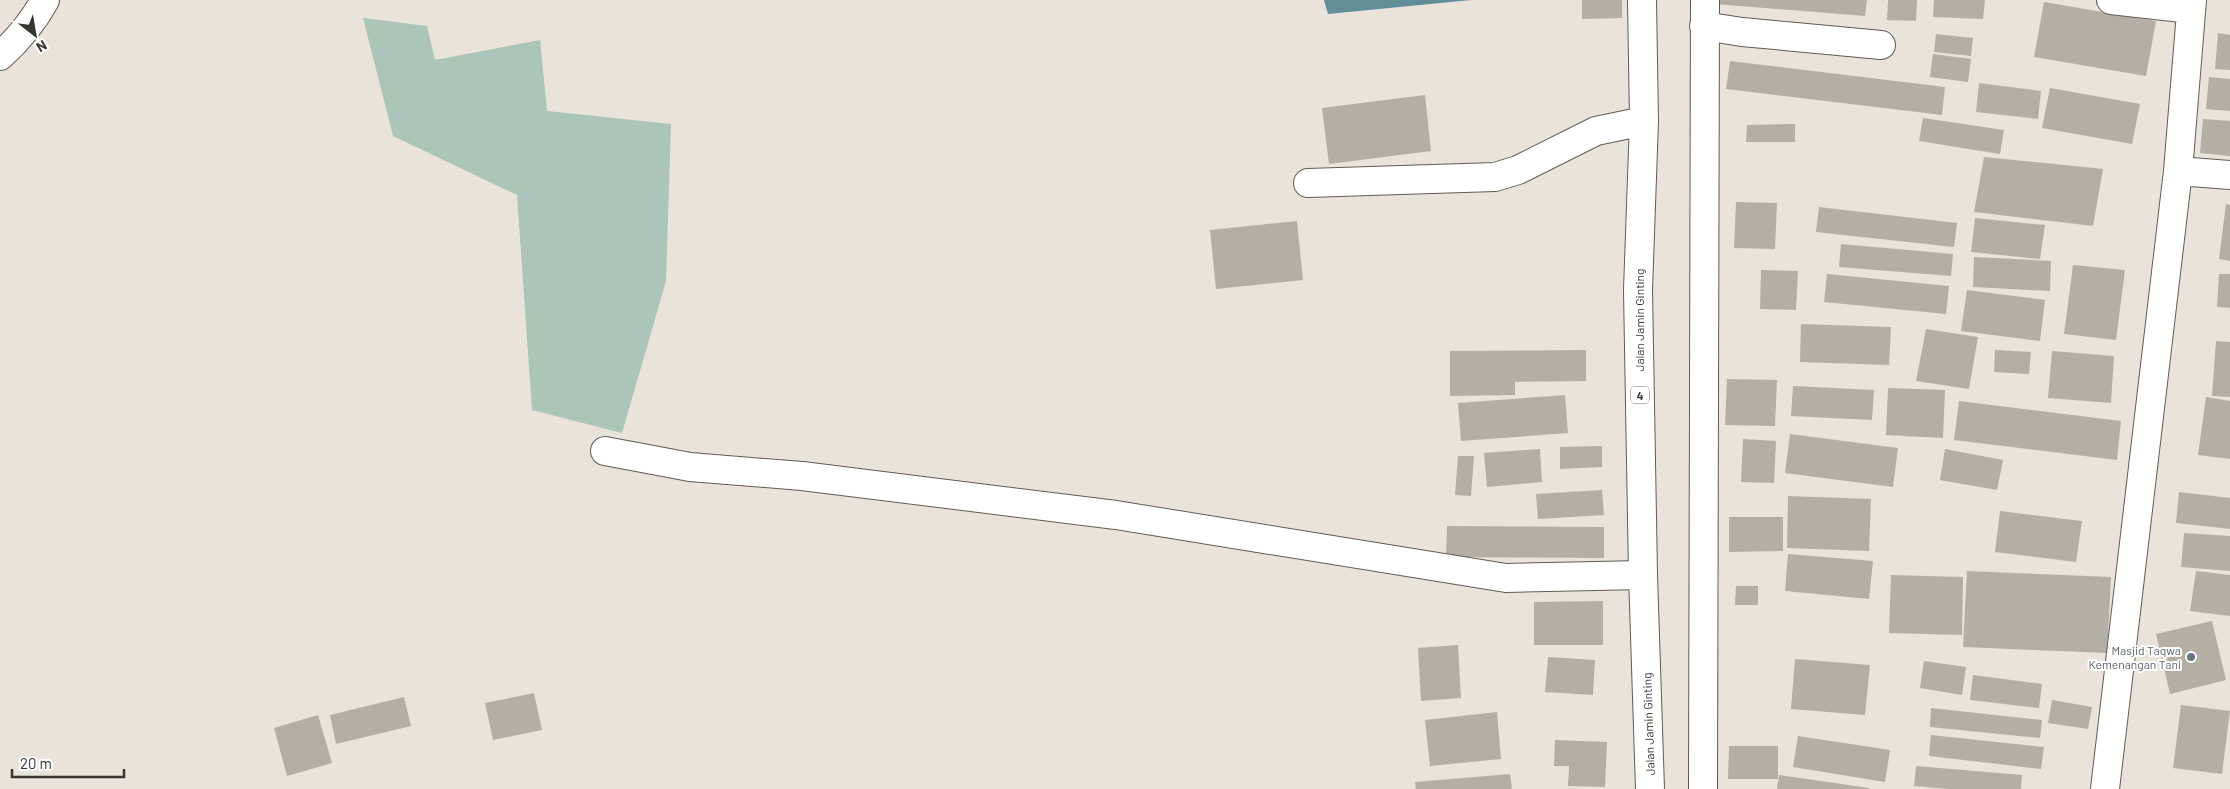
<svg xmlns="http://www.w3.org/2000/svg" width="2230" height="789" font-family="Barlow,sans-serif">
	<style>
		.green { fill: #abc5b8 }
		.water { fill: #628e9a }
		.building { fill: #b4aea4 }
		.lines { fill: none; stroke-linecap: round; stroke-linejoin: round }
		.minor-casing { stroke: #615c53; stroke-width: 30 }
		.highway-casing { stroke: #615c53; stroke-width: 30 }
		.minor { stroke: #fff; stroke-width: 28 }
		.highway { stroke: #fff; stroke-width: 28 }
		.worship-dot { fill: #6b7280; stroke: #fff; stroke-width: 2 }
		.labels { text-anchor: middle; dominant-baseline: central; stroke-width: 4; stroke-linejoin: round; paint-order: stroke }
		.shield { fill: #fff; stroke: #74726f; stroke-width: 1 }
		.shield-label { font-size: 11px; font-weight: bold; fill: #383531 }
		.street-label { font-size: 12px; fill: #383531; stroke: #fff }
		.worship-label { font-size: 12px; fill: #5b616d; stroke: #fff; text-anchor: end }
	</style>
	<rect width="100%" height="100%" fill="#e9e3d9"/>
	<path class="green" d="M363,18L427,26L435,60L540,40L547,111L671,124L666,281L622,433L532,410L517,195L393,136Z"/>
	<path class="water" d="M1324,0H1471L1328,14Z"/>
	<path class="building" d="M1582,0H1622V18L1582,19Z
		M1715,0H1867L1865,16L1715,4Z
		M1888,0H1917L1916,21L1887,20Z
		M1934,0H1985L1983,19L1933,17Z
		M2044,2L2156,21L2146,76L2034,57Z
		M2218,33L2230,35V70L2215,69Z
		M1936,34L1973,38L1971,56L1934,52Z
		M1933,54L1971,59L1968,82L1930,77Z
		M1730,61L1945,87L1942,115L1726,89Z
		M2209,77L2230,79V111L2206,109Z
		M1979,83L2041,91L2038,119L1976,112Z
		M2050,88L2140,104L2132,144L2042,128Z
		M1425,95L1431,151L1329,164L1322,108Z
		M1923,118L2004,130L2000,154L1919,141Z
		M2203,119L2230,121V156L2200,153Z
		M1795,124V142H1746L1747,125Z
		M1984,157L2103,169L2093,226L1974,212Z
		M1736,202L1777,203L1775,249L1734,248Z
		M2226,204L2230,205V261L2219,259Z
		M1819,207L1957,223L1954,247L1816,232Z
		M1975,218L2045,225L2040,259L1971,252Z
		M1297,221L1303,280L1216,289L1210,230Z
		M1841,244L1953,254L1951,276L1839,267Z
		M1974,257L2051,261L2050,291L1973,287Z
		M2073,265L2125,270L2116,340L2064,334Z
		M1761,270L1798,271L1796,310L1760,309Z
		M1827,274L1949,286L1946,314L1824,302Z
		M2219,274H2230V308L2217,307Z
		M1967,290L2045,300L2040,341L1961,331Z
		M1801,324L1891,327L1889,365L1800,362Z
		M1926,329L1978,337L1969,389L1916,381Z
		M2216,341L2230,342V397L2212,396Z
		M1586,350V381L1515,382V395L1450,396V351Z
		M1995,350L2031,352L2029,374L1994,372Z
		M2052,351L2114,356L2111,403L2048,398Z
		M1727,379L1777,380L1775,426L1725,425Z
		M1793,386L1874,390L1872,420L1791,416Z
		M1888,388L1945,390L1943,438L1886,435Z
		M1565,395L1568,433L1461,441L1458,403Z
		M2206,397L2230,401V459L2198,455Z
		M1959,401L2121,421L2117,460L1954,440Z
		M1790,434L1898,448L1893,487L1785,473Z
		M1743,439L1776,441L1774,483L1741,482Z
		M1602,446V467L1560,469V447Z
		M1540,449L1542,482L1487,487L1484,453Z
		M1945,449L2003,460L1997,490L1940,480Z
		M1458,456H1474L1471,496L1455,495Z
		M1602,490L1604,515L1538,519L1536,494Z
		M2179,492L2230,498V529L2176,523Z
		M1788,496L1871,499L1869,551L1787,548Z
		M2000,511L2082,521L2076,562L1995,552Z
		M1729,517H1783V551L1729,552Z
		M1447,526L1604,527V558L1446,557Z
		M2184,533L2230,536V571L2181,567Z
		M1788,554L1873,561L1869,599L1785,591Z
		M1967,571L2111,577L2107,653L1963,647Z
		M2196,571L2230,575V616L2190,611Z
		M1891,575L1963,577L1962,635L1889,633Z
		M1736,586H1758V605H1735Z
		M1603,601V645H1534V602Z
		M2212,621L2226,680L2170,694L2156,634Z
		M1458,645L1461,698L1421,701L1418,648Z
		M1548,657L1595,660L1593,695L1545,692Z
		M1795,659L1870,665L1865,715L1791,709Z
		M1924,661L1966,667L1962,695L1920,688Z
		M1973,675L2042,684L2039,708L1970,700Z
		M534,693L542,730L493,740L485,703Z
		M404,697L411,726L336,744L330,715Z
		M2052,700L2092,707L2088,729L2048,723Z
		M2181,705L2230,711L2222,774L2173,768Z
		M1931,708L2042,720L2040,738L1930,727Z
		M1497,712L1501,759L1430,766L1425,720Z
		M318,715L332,763L287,776L274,728Z
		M1931,735L2044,747L2041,769L1929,756Z
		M1798,736L1890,750L1885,782L1793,767Z
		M1555,740L1607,742L1605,787L1568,786L1569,766H1554Z
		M1729,746H1778V779H1728Z
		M1916,766L2022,775L2021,789H1949L1914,786Z
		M1510,774L1512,789H1416L1415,782Z
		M1779,775L1869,788V789H1777Z"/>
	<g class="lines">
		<g class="minor-casing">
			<path id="minor" d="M2111,0L2191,9
				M1704,26L1742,32L1881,45
				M0,56C19,39 33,22 45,0
				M2178,171L2230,175
				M1308,183L1495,177L1518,170L1596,131L1644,121
				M605,451L690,467L802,476L1116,515L1506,578L1643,575
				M2105,789L2178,171L2192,0"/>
		</g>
		<g class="highway-casing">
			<path id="highway" d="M1642,0L1644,121L1638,290L1643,575L1650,789
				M1703,789L1705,0"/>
		</g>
		<use href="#minor" class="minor"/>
		<use href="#highway" class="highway"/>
	</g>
	<circle class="worship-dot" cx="2191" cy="657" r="5"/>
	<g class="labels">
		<rect class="shield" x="1631" y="386.5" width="18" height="17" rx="4"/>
		<g class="shield-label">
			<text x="1640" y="395">4</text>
		</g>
		<g class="street-label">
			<text transform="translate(1639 320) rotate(-90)">Jalan Jamin Ginting</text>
			<text transform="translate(1648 724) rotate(-92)">Jalan Jamin Ginting</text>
		</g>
		<g class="worship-label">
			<text x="2181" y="650">Masjid Taqwa<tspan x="2181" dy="14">Kemenangan Tani</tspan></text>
		</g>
	</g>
	<g transform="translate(35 35) rotate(149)" stroke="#ffffff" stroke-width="4" paint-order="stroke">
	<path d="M0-4L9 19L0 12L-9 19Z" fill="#383531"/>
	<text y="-8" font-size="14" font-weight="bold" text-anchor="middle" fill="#383531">N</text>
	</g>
	<path d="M12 769v8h112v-8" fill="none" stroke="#383531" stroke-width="2.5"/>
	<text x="20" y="769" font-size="15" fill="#383531" stroke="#ffffff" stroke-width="4" paint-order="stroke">20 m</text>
</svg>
